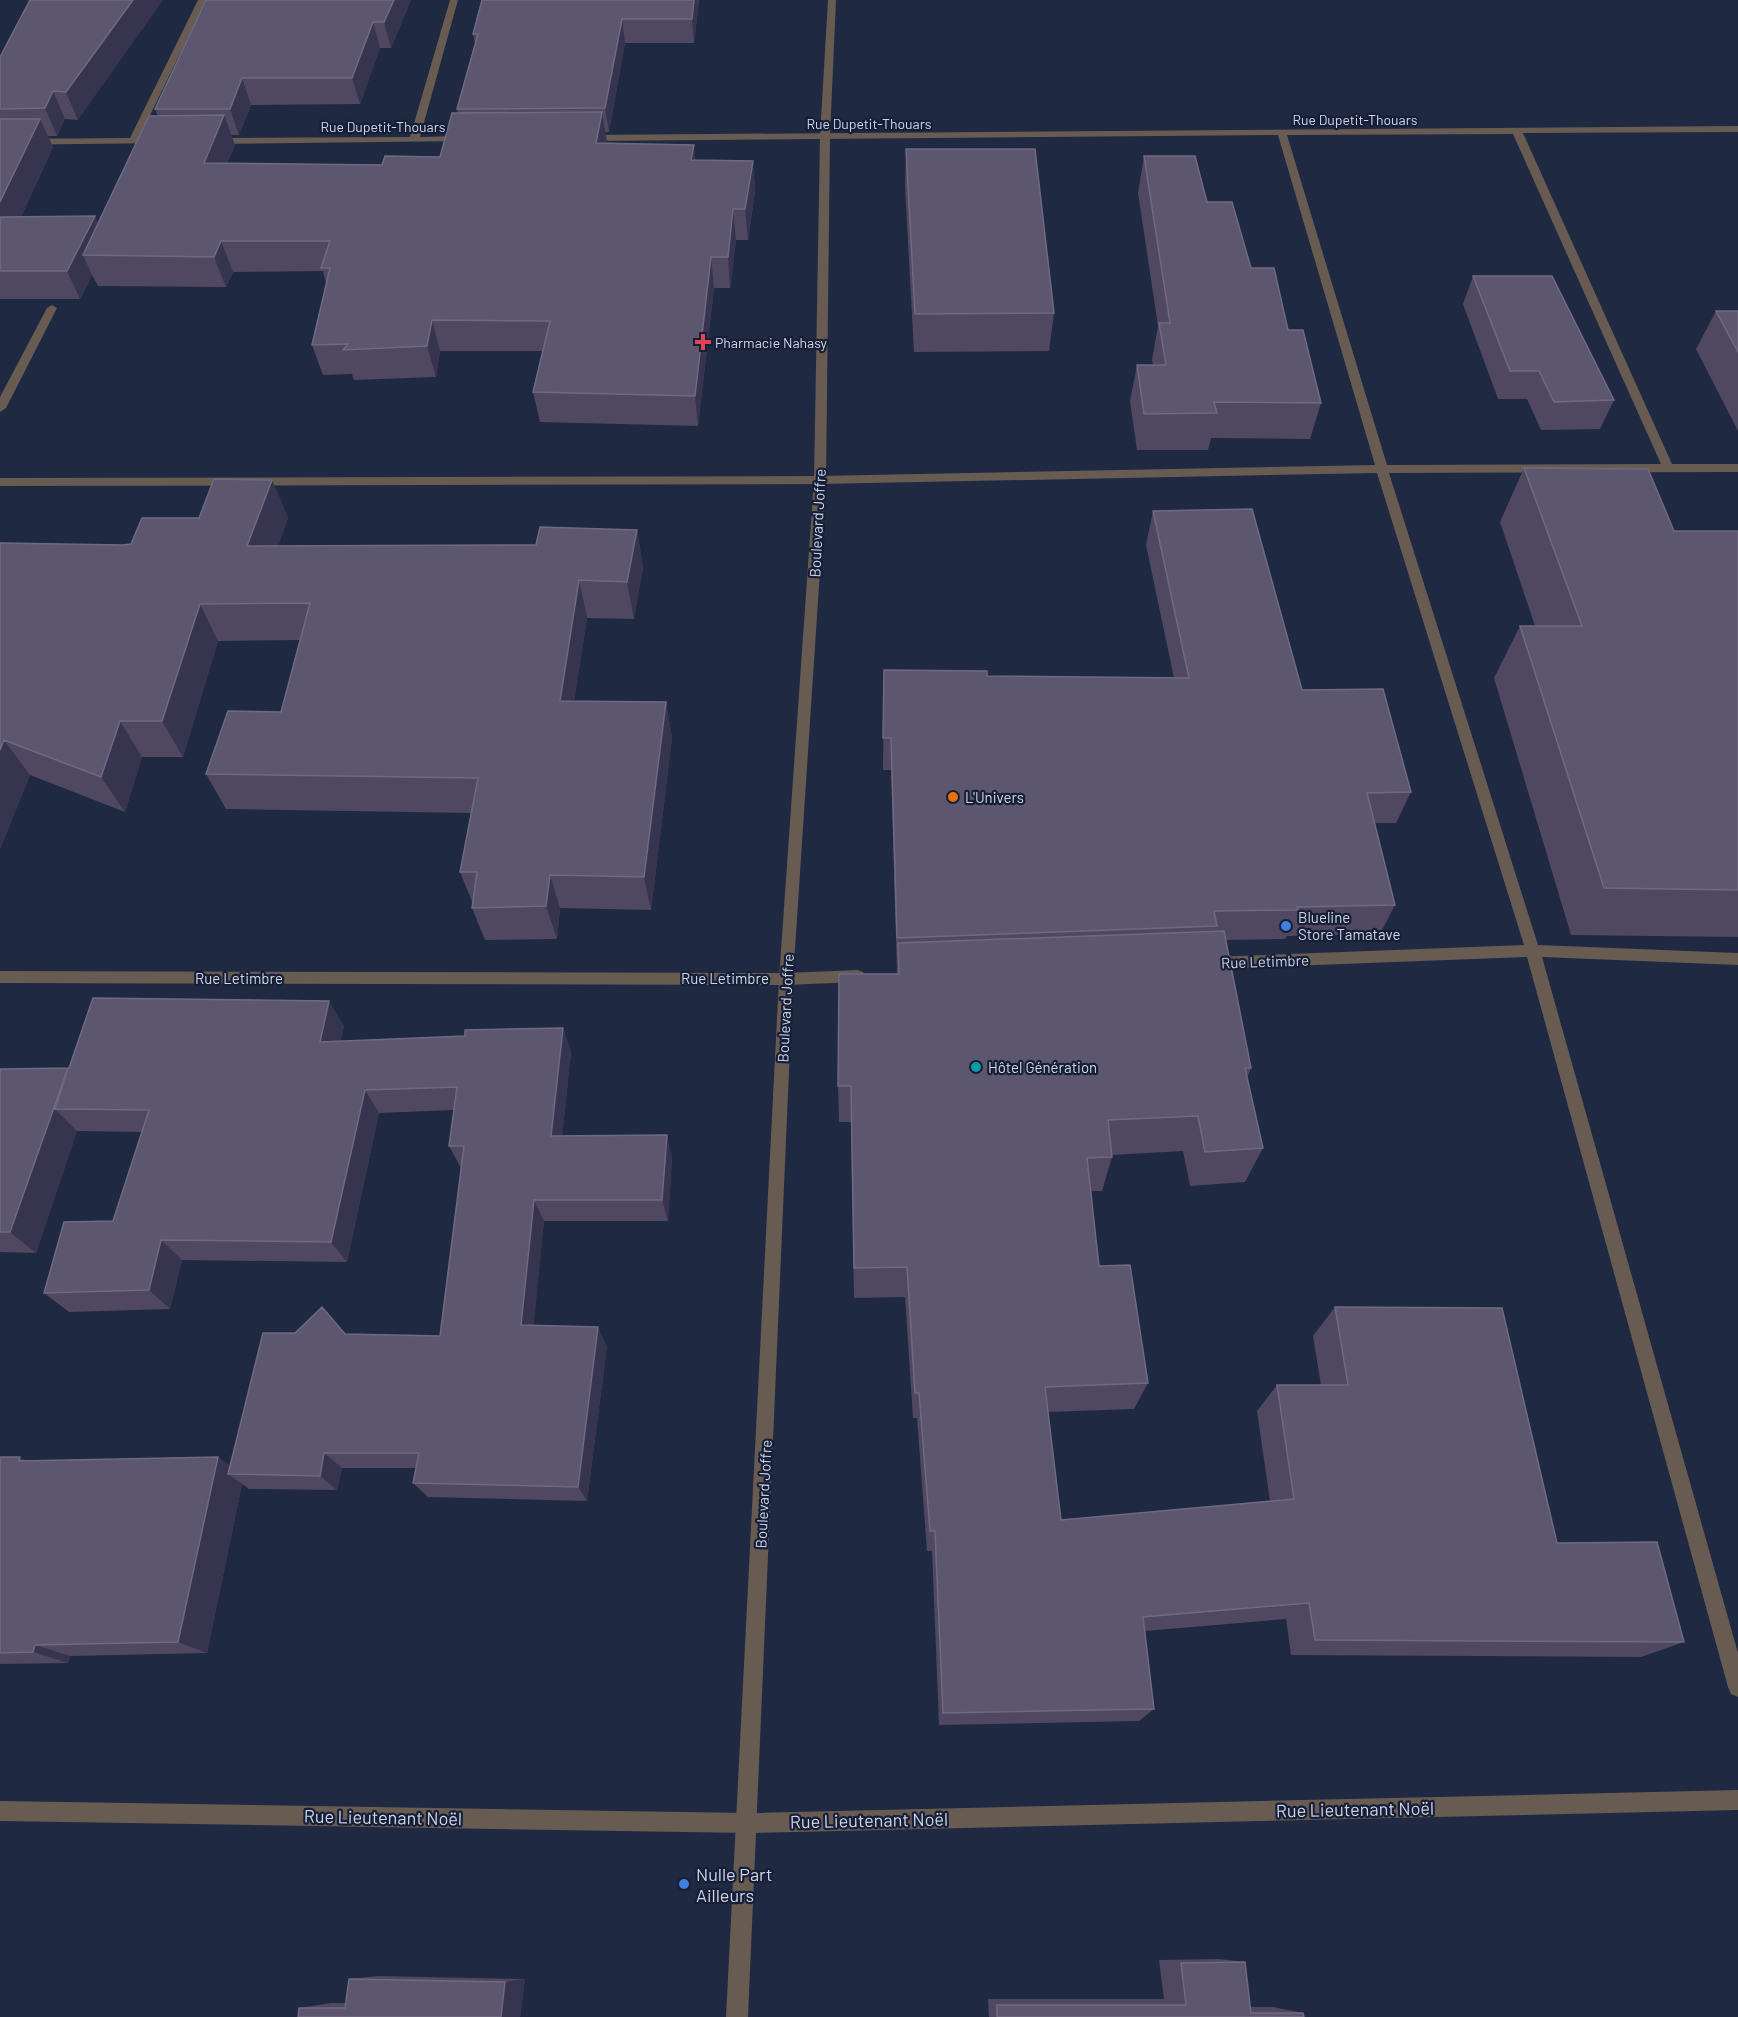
<svg xmlns="http://www.w3.org/2000/svg" width="1738" height="2017" font-family="Barlow,sans-serif">
	<style>
		.lines { fill: none; stroke-linecap: round; stroke-linejoin: round }
		.service { fill: #685b52; fill-rule: evenodd }
		.minor { fill: #685b52; fill-rule: evenodd }
		.tertiary { fill: #685b52; fill-rule: evenodd }
		.wall { fill: #504761 }
		.shaded-wall { fill: #36344f }
		.building { fill: #5d566f; stroke: #6f6a82; stroke-width: 1.5 }
		.health-dot { fill: #e0444e; stroke: #161f37; stroke-width: 2 }
		.food-dot { fill: #e8710a; stroke: #161f37; stroke-width: 2 }
		.shop-dot { fill: #3f7fe0; stroke: #161f37; stroke-width: 2 }
		.culture-dot { fill: #0f9aa8; stroke: #161f37; stroke-width: 2 }
		.labels { text-anchor: middle; dominant-baseline: central; stroke-width: 4.5; stroke-linejoin: round; paint-order: stroke }
		.far-street-label { font-size: 14px; fill: #cfd6e6; stroke: #161f37 }
		.far-poi-label { font-size: 14px; fill: #cfd6e6; stroke: #161f37; text-anchor: start }
		.street-label { font-size: 15px; fill: #cfd6e6; stroke: #161f37 }
		.poi-label { font-size: 15px; fill: #cfd6e6; stroke: #161f37; text-anchor: start }
		.near-street-label { font-size: 18px; fill: #cfd6e6; stroke: #161f37 }
		.near-poi-label { font-size: 18px; fill: #cfd6e6; stroke: #161f37; text-anchor: start }
	</style>
	<rect width="100%" height="100%" fill="#1f2942"/>
	<g class="lines">
		<path class="service" d="M52,305L57,308L6,408L0,412V397L47,308Z"/>
		<path class="minor" d="M198,0H206L139,138L160,139V143L0,145V139L130,138Z
			M450,0H458L420,137L463,136L466,137V141L214,144L209,141L214,138L410,137Z
			M1738,126V132L1523,133L1672,464H1738V472L1389,473L1538,945L1738,953V965L1542,957L1738,1653V1697L1731,1694L1728,1687L1527,957L1212,969L1207,967L1205,963L1207,959L1212,957L1524,945L1377,473L820,484L0,486V478L820,476L1375,465L1278,135L586,141L581,138L586,135ZM1513,134L1661,464L1387,465L1287,135Z
			M858,970L863,972L865,976L863,980L858,982L786,985L0,983V971L786,973Z
			M1738,1790V1810L748,1833L0,1821V1801L748,1813Z"/>
		<path class="tertiary" d="M828,0H836L830,136L826,480L793,979L748,2017H726L779,979L814,480L820,136Z"/>
	</g>
	<path class="wall" d="M30,0L78,120L65,119L57,136H48L53,147L21,217L95,216L98,224L158,116L155,109L411,0L391,48H380L360,104L251,105L239,135H231L235,145L227,163L382,165L440,157L458,113L457,109L475,43L473,34L482,0H699L694,43H625L609,132H605L607,143L696,160L753,161L755,192L748,240H736L730,288H714L698,426L540,422L533,392L543,351H440L436,377L354,380L352,374L323,375L312,345L326,283L323,271L233,272L226,287L98,286L92,275L80,299H0V57Z
		M906,149L1054,313L1049,351L914,352L905,187Z
		M1144,156L1207,202L1251,268L1288,330L1321,403L1310,439L1211,438L1208,450H1137L1130,401L1137,365H1153L1152,360L1158,326L1138,193Z
		M1473,276L1614,400L1600,429L1541,430L1527,399H1498L1463,304Z
		M1716,311H1738V431L1696,349Z
		M1524,468L1674,531H1738V937L1571,935L1494,678L1520,626H1535L1500,522Z
		M272,480L288,518L278,546L536,545L637,530L643,567L634,619L587,618L574,701L666,702L672,738L651,910L560,908L557,939L485,940L472,908L473,904L460,872L471,813L226,809L206,774L281,712L300,640L218,641L183,757H142L125,812L30,775L0,849V543L123,545L131,544L199,518Z
		M1153,511L1302,690L1411,792L1396,823H1375L1395,905L1380,934L1287,936L1285,939L1226,940L1251,1068L1247,1078L1263,1148L1245,1182L1190,1186L1183,1151L1112,1155V1157L1102,1191H1091L1099,1266L1148,1383L1134,1409L1048,1412L1061,1520L1270,1501L1257,1411L1277,1385H1321L1313,1336L1335,1307L1557,1543L1684,1642L1641,1657L1291,1655L1286,1619L1145,1631L1154,1709L1139,1721L939,1725L932,1551H927L917,1418H913L905,1297L854,1298L851,1122H839L838,1086L897,974L891,770H883L884,670L987,676L1174,678L1146,545Z
		M344,1026L340,1041L465,1036L563,1028L571,1052L562,1136L672,1157L668,1221H544L533,1326L607,1346L587,1501L428,1497L413,1483L416,1468H342L337,1490L249,1489L242,1484L207,1653L70,1656L68,1663L0,1664V1457L27,1460L230,1465L346,1334L440,1336L461,1168L449,1146L454,1110L379,1113L347,1262L182,1260L170,1309L69,1312L44,1293L113,1221L142,1132L77,1131L36,1253L0,1252V1069L69,1068Z
		M1219,1959L1245,1962L1250,2007H1273L1303,2013L1304,2017H989L988,1999H1164L1159,1960Z
		M378,1976L525,1979L520,2017H298L299,2008L331,2003H346L349,1979Z"/>
	<path class="shaded-wall" d="M133,0H163L78,120L66,92Z
		M394,0H411L391,48L384,22Z
		M694,0H699L694,43L692,19Z
		M622,19L625,43L609,132L605,108Z
		M373,22L380,48L360,104L352,78Z
		M242,78L251,105L239,135L230,109Z
		M53,91L65,119L57,136L45,108Z
		M602,112L607,142L601,174L596,143Z
		M224,115L235,145L215,193L204,163Z
		M40,119L53,147L8,245L0,230V202Z
		M694,145L697,175L691,160Z
		M753,161L755,192L748,240L745,209Z
		M733,209L736,240L730,288L728,257Z
		M95,216L108,244L83,255L92,275L80,299L67,271Z
		M221,241L233,272L226,287L214,257Z
		M711,257L714,288L698,426L695,396Z
		M432,320L440,351L436,377L427,346Z
		M272,480L288,518L264,584L247,546Z
		M637,530L643,567L634,619L627,582Z
		M579,580L587,618L569,737L560,701Z
		M200,604L218,641L183,757L162,721Z
		M666,702L672,738L651,910L644,877Z
		M120,721L142,757L125,812L101,777Z
		M4,740L30,775L0,849V750Z
		M550,875L560,908L557,939L546,906Z
		M329,1001L344,1026L335,1066L320,1042Z
		M563,1028L571,1052L560,1158L551,1136Z
		M68,1068L55,1109L77,1131L36,1253L10,1232Z
		M365,1090L379,1113L347,1262L331,1242Z
		M667,1135L672,1157L668,1221L662,1200Z
		M534,1200L544,1221L532,1344L521,1325Z
		M161,1240L182,1260L170,1309L149,1290Z
		M598,1327L607,1346L587,1501L578,1487Z
		M324,1453L342,1468L337,1490L320,1476Z
		M218,1457L243,1475L228,1474L242,1484L207,1653L178,1642Z
		M35,1645L70,1656L68,1663L33,1652Z
		M525,1979L520,2017H501L505,1982Z"/>
	<path class="building" d="M30,0H133L66,92L53,91L45,108L0,109V57Z
		M206,0H394L384,22H373L352,78H242L230,109H155Z
		M482,0H694L692,19H622L605,108L457,109L478,34H473Z
		M602,112L596,143L694,145L691,160L753,161L745,209H733L728,257H711L695,396L533,392L550,321L432,320L427,346L343,350L348,344L312,345L330,268H321L330,241H221L214,257L83,255L149,116L224,115L204,163L382,165L385,156L440,157L452,113Z
		M0,119H40L0,202Z
		M906,149H1035L1054,313L915,314Z
		M1144,156H1195L1207,202H1232L1251,268H1274L1288,330H1303L1321,403L1214,402L1217,413L1144,414L1137,365H1166L1159,323H1170Z
		M95,216L67,271H0V217Z
		M1473,276H1552L1614,400L1554,402L1539,371H1510Z
		M1716,311H1738V352Z
		M1524,468L1648,469L1674,531H1738V890L1604,888L1520,626H1582Z
		M214,479L272,480L247,546L536,545L540,527L637,530L627,582L579,580L560,701L666,702L644,877L550,875L546,906L472,908L477,872H460L478,778L206,774L228,711L281,712L310,603L200,604L162,721H120L101,777L4,740L0,750V543L123,545L131,544L142,518H199Z
		M1252,509L1302,690L1383,689L1411,792L1367,793L1395,905L1297,907L1298,910L1214,911L1217,926L897,938L891,738H883L884,670L987,671V676L1189,678L1153,511Z
		M1224,931L1251,1068H1245L1263,1148L1205,1152L1198,1116L1108,1120L1112,1157L1087,1158L1099,1266L1130,1265L1148,1383L1045,1387L1061,1520L1294,1499L1277,1385H1348L1335,1307L1502,1308L1557,1543L1657,1542L1684,1642L1315,1640L1309,1603L1143,1617L1154,1709L943,1713L935,1531H930L919,1393H915L907,1267L854,1268L851,1086H838L839,974H899L898,943Z
		M93,998L329,1001L320,1042L465,1036V1030L563,1028L551,1136L667,1135L662,1200H534L521,1325L598,1327L578,1487L413,1483L419,1453H324L320,1476L228,1474L263,1333H295L322,1307L345,1334L440,1336L464,1146H449L457,1087L365,1090L331,1242L161,1240L149,1290L44,1293L64,1222L113,1221L149,1110L55,1109L68,1068L10,1232H0V1069L69,1068Z
		M0,1457H20L19,1461L218,1457L178,1642L35,1645L33,1652L0,1653Z
		M1245,1962L1251,2013H1303L1304,2017H997V2005H1186L1181,1963Z
		M349,1979L505,1982L501,2017H298L299,2008H345Z"/>
	<path class="health-dot" d="M700 333h6v6h6v6h-6v6h-6v-6h-6v-6h6z"/>
	<circle class="food-dot" cx="953" cy="797" r="6"/>
	<g class="shop-dot">
		<circle cx="1286" cy="926" r="6"/>
		<circle cx="684" cy="1884" r="6"/>
	</g>
	<circle class="culture-dot" cx="976" cy="1067" r="6"/>
	<g class="labels">
		<g class="far-street-label">
			<text x="1355" y="119">Rue Dupetit-Thouars</text>
			<text x="869" y="123">Rue Dupetit-Thouars</text>
			<text x="383" y="126">Rue Dupetit-Thouars</text>
		</g>
		<g class="far-poi-label">
			<text x="715" y="342">Pharmacie Nahasy</text>
		</g>
		<g class="street-label">
			<text transform="translate(817 523) rotate(-87)">Boulevard Joffre</text>
			<text transform="translate(1265 961) rotate(-2)">Rue Letimbre</text>
			<text x="239" y="978">Rue Letimbre</text>
			<text x="725" y="978">Rue Letimbre</text>
			<text transform="translate(785 1008) rotate(-87)">Boulevard Joffre</text>
			<text transform="translate(763 1494) rotate(-87)">Boulevard Joffre</text>
		</g>
		<g class="poi-label">
			<text x="965" y="797">L'Univers</text>
			<text x="1298" y="917">Blueline<tspan x="1298" dy="17">Store Tamatave</tspan></text>
			<text x="988" y="1067">Hôtel Génération</text>
		</g>
		<g class="near-street-label">
			<text transform="translate(1355 1809) rotate(-1)">Rue Lieutenant Noël</text>
			<text transform="translate(383 1817) rotate(1)">Rue Lieutenant Noël</text>
			<text transform="translate(869 1820) rotate(-1)">Rue Lieutenant Noël</text>
		</g>
		<g class="near-poi-label">
			<text x="696" y="1874">Nulle Part<tspan x="696" dy="21">Ailleurs</tspan></text>
		</g>
	</g>
</svg>
